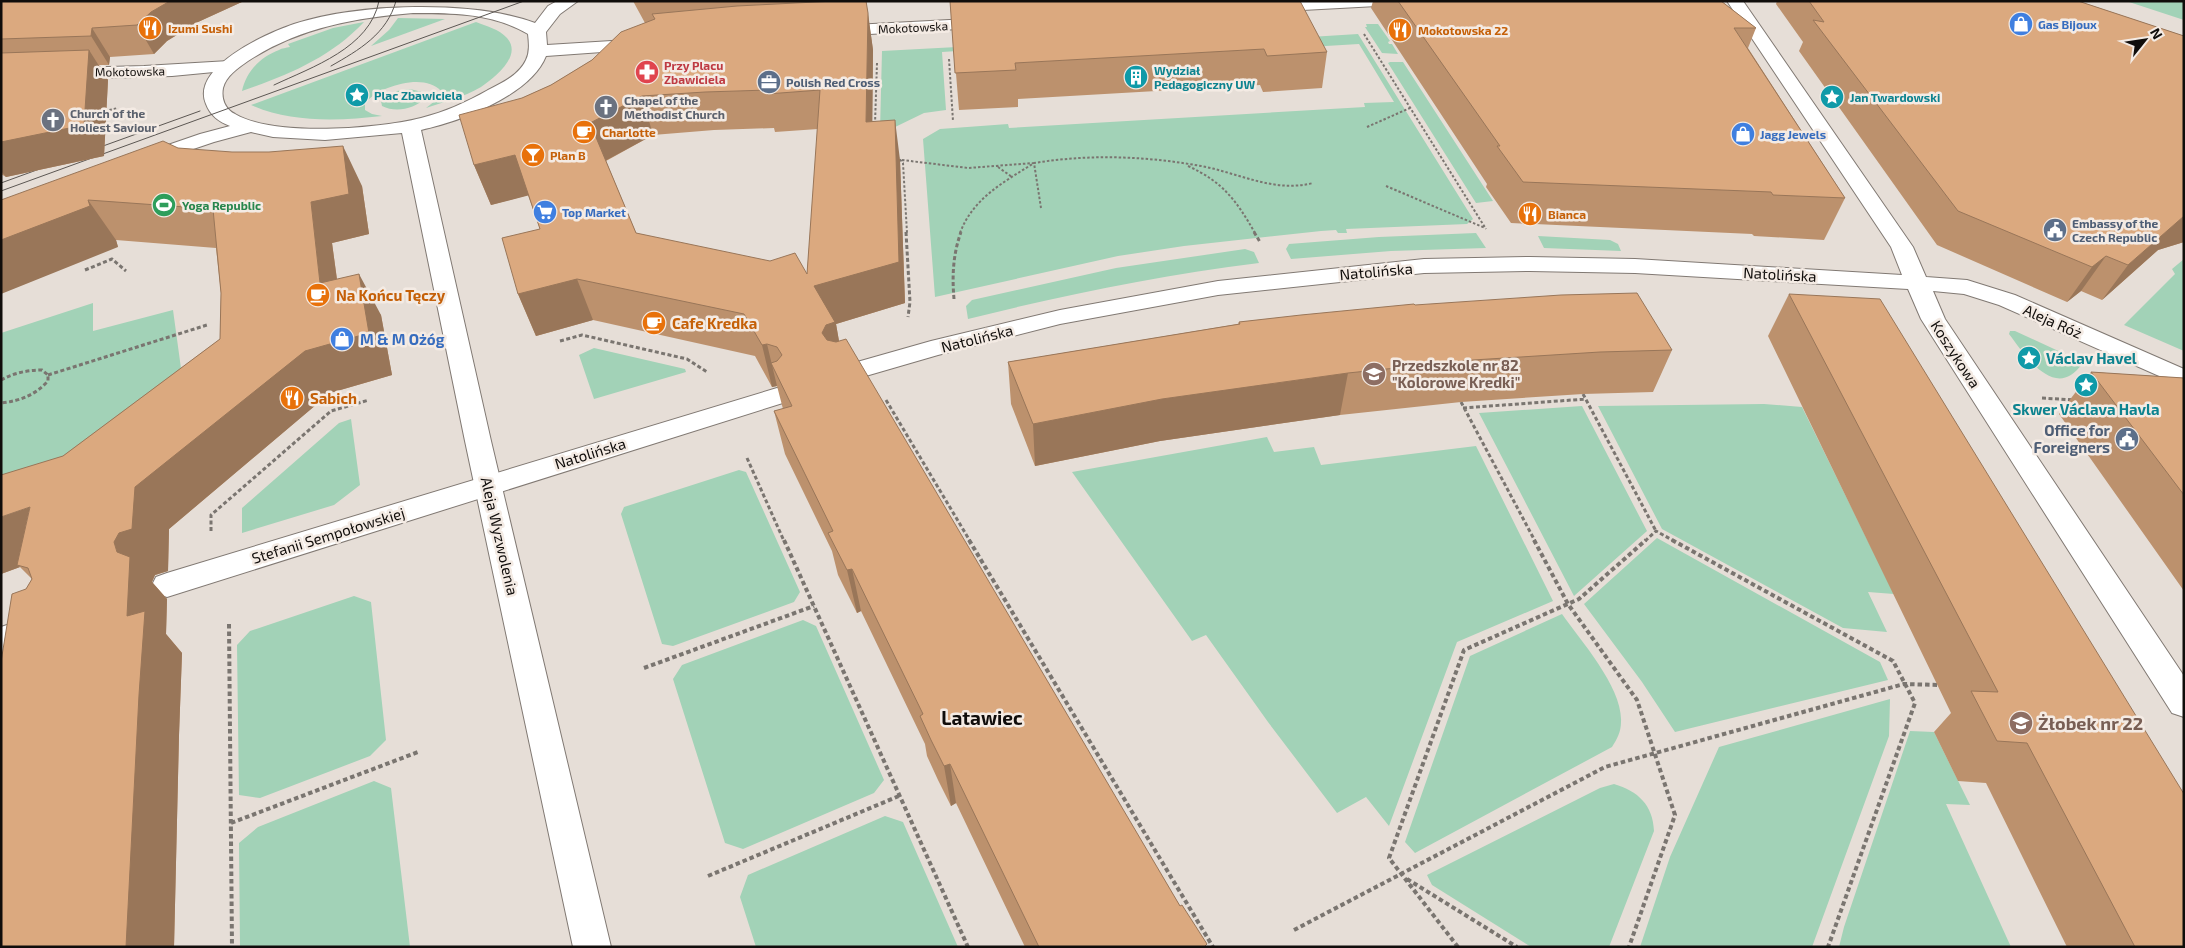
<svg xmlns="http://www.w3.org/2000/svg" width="2185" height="948" font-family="'Exo 2',sans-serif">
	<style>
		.green { fill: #a2d2b7 }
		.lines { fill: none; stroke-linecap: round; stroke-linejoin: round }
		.minor-casing { stroke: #817973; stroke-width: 2 }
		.tertiary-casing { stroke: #817973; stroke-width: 2 }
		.path-far2 { stroke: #7a7570; stroke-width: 2; stroke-dasharray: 2.5 2; stroke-linecap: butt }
		.path-far1 { stroke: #7a7570; stroke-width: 3; stroke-dasharray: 4 2.5; stroke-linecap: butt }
		.path { stroke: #7a7570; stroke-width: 4; stroke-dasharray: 4.5 3; stroke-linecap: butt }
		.minor { fill: #fff; fill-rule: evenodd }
		.tertiary { fill: #fff; fill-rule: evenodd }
		.tram { stroke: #5c5753; stroke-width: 1 }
		.wall { fill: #bc916d; fill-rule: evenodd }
		.shaded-wall { fill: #997659 }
		.building { fill: #dba97f; stroke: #997659; fill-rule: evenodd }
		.labels { text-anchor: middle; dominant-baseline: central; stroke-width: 5; stroke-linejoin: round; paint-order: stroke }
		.far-shop-label { font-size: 12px; font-weight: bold; fill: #366cbe; stroke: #f4ebe4; text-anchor: start }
		.far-street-label { font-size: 12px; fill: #100d0b; stroke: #f4ebe4 }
		.far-food-label { font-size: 12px; font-weight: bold; fill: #c56008; stroke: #f4ebe4; text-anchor: start }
		.far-health-label { font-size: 12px; font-weight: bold; fill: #be3a42; stroke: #f4ebe4; text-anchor: start }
		.far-culture-label { font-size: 12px; font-weight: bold; fill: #0d838f; stroke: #f4ebe4; text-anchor: start }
		.far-service-label { font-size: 12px; font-weight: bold; fill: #4e5e75; stroke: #f4ebe4; text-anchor: start }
		.far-worship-label { font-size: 12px; font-weight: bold; fill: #5b616d; stroke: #f4ebe4; text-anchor: start }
		.far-leisure-label { font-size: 12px; font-weight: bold; fill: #27864d; stroke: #f4ebe4; text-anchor: start }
		.street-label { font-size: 15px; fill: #100d0b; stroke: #f4ebe4 }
		.food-label { font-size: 15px; font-weight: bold; fill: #c56008; stroke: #f4ebe4; text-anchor: start }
		.shop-label { font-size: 15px; font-weight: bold; fill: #366cbe; stroke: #f4ebe4; text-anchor: start }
		.culture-label { font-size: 15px; font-weight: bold; fill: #0d838f; stroke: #f4ebe4; text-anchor: start }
		.education-label { font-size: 15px; font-weight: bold; fill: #785e54; stroke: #f4ebe4; text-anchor: start }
		.service-label { font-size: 15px; font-weight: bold; fill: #4e5e75; stroke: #f4ebe4; text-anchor: end }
		.near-education-label { font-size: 18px; font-weight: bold; fill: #785e54; stroke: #f4ebe4; text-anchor: start }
		.near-neighbourhood-label { font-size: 19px; font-weight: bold; fill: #100d0b; stroke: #f4ebe4 }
	</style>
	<rect width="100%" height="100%" fill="#e6ded7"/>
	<path class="green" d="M2126,1H2184V20Z
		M398,18L445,19L371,46L389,30Z
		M364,22C330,58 288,75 242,91C246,72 260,57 279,50C282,48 286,48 290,47L288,44L333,28Z
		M476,22C486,26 499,29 507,38C523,56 494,78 481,87C464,97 444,102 426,108L440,97L441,91C425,72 379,86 365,103V110L372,114L382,116C340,121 290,123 251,105Z
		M1366,24H1378L1390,41L1388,42L1389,44H1392L1398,54L1382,53L1365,27H1367Z
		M1358,34L1473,219L1467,224L1346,229L1347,233H1338L1336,230L1321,231L1184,246L1118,256L935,297L923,139L940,129L1008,124L1009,128L1365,107L1364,103L1394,102L1359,44L1309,47L1310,37Z
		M1071,41L1004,48L942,52L946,110L924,113L891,129L880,131L882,51Z
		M1390,62H1403L1493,201L1476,203L1388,63Z
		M410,89L426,93V98C414,109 396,113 382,106L381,101L397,91Z
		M1476,233L1486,248L1391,251L1291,259L1286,249L1289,244L1379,237Z
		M1538,236L1610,240L1618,244L1621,251L1544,248Z
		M1245,249L1254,252L1259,263C1161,275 1064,295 968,319L966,306L972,300L1116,268Z
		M2184,259V351L2124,325L2175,274L2172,269Z
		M93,303V331L173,310L183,383L63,459L1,476V333Z
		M2010,331H2015L2080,361L2082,364C2055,402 2025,355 2009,334Z
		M594,348L685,369L686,372L594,399L579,355Z
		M1764,404L1802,407L1894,594L1868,592L1887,632L1843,628L1662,529L1598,406Z
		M1582,406L1647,531L1574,596L1479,413Z
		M351,419L360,485L334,505L242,533V508L339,423Z
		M1267,437L1274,452L1314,447L1321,465L1476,446L1553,601L1457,642L1389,826L1366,797L1337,813L1268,722L1206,635L1192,641L1072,472Z
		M739,470L746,472L800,592L794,602L673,646L662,644L621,514L624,507Z
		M1657,538L1880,662L1888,680L1675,732L1642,682L1584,604Z
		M354,596L371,602L386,740L370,756L260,798L239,795L237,645L250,631Z
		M1562,614C1581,641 1623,688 1621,722C1621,732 1617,739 1612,747L1415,853L1405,842L1470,656Z
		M803,620L816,626L884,780L874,793L743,849L725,843L673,679L682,665Z
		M1890,699L1889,736L1812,947H1640L1670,857L1719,747Z
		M1910,731L1934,732L1970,805L1946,804L2011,947H1839L1844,927Z
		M374,781L391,788L410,947H240L239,843L258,827Z
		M1614,784C1638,791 1653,805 1654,831L1609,947H1531L1432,885L1427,875L1600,788Z
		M885,816L903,822L958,947H756L740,897L748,875Z"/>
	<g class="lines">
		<g class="minor-casing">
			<path id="minor" d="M1727,1H1743L1913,247L1926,277L1967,280L2015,295L2184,369V387L1999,305L1964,294L1933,291L1945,319L2184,676V717L2172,713L1921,319L1908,289L1635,273L1530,271L1424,273L1218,295L1060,324L938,355L845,382L836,380L832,374L836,368L931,341L1060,310L1218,281L1424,259L1530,257L1635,259L1902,275L1891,247Z
				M229,61L235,62L238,66L235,70L172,76L1,81V70L144,66Z
				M777,388L786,390L790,396L786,402L167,597L156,593L152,585L156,577L167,573Z
				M40,614L51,617L56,626L51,635L1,653V627Z"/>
		</g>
		<g class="tertiary-casing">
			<path id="tertiary" d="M557,1H578L560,14L546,32L547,45L644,39L650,40L653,44L650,48L644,49L546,56C531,95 459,122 421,130L491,441L611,947H573L465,441L402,133L325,140L273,137L251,132L214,142L143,166L136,164L133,160L136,156L200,134L230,126C219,122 210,115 206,104C190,67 268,33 294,24C358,3 474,0 535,23L548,6ZM413,13C454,13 492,13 528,34C529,43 530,52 526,60C519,75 502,83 488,90C467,102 445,112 421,118C377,129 274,137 235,114C225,109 221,99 223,88C226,76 238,68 248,61C298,28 354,18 413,13Z
				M1280,1H1385L1383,5L1377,6L1266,12L1260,11L1258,7L1260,3Z
				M988,18L994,19L997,23L994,27L834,36L828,35L825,31L828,27L834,26Z"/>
		</g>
		<path class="path-far2" d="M1364,34L1486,229
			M949,59L953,121
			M105,111L118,108
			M875,124L877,63
			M1367,127L1410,108
			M897,156L903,163L907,233
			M902,160L968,168L1034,163
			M1188,166C1223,182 1236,200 1255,233
			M998,167L1012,177
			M1386,186L1485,228
			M1041,208L1034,163C1090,154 1145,156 1201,166C1239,173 1274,193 1313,183
			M960,233C973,198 1004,182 1034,163"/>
		<path class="path-far1" d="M906,232L910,302L908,317
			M1254,232L1260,242
			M85,270L112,259L126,271
			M954,299C952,276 953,254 961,232
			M560,341L582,335L687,359L707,372
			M48,375L207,325
			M1,380C14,373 27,370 42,370L48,375V381C35,395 20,401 1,403
			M1583,394L1656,531
			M2042,398L2074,400
			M886,400L970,541
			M1461,402L1535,541
			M1463,408L1586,399
			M747,458L784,541
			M211,531V515L331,411L369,400
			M1645,541L1656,531L1674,541"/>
		<path class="path" d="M784,540L968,947
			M969,540L1213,947
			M1534,540L1568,604L1637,700L1675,815L1629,947
			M1672,540L1893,661L1915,703L1828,947
			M229,624L232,947
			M644,668L814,606
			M231,823L418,752
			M708,876L899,796
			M1407,879L1517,947
			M1294,930L1605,767L1904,684L1938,685
			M1458,947L1389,858L1464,650L1579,599L1646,540"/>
		<use href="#minor" class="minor"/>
		<use href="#tertiary" class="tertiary"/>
		<path class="tram" d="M331,66C359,50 387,34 396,1
			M274,85C312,67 370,48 379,1
			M92,150L200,111
			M1,183L45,167
			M1,191L524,1"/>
	</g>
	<path class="wall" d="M1,1H244L198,22L167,41L154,54L110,57L109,65H99L108,80L104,156L6,177L1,174Z
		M633,1H866L873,50L872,122L900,160L905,303L836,324L839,341L1180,906L1206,947H1025L956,803L951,806L938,780L927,756L925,744L861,611L857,613L838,575L832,551L785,454L774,411L783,409L777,386L772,387L755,356L593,320L536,336L518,294L540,229L528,195L491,205L474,165L522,98L551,85L592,60L645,23ZM774,128L775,132L818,129L807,274L636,233L606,161L653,135L714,130Z
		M950,1L1327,52L1322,88L1263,92L1260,85L1018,99V107L959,110Z
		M1373,1H1721L1756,28L1748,48L1845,198L1824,240L1754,236L1752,234L1511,223L1486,187L1487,184L1371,8Z
		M1777,1H2078L2184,36V242L2158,250L2102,300L2081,291L2067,302L1937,245L1799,51L1803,42L1776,4Z
		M178,148L362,186L369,234L332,243L337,279L381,315L392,375L330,393L169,529L168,571L155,575L152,582L167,599L166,634L182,653L179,735L174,947H1L26,589L32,579L20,567L1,574L63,456L220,339L221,293L216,248L116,240L118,247L1,200Z
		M1789,294L2184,947H2067L1986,783L1958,781L1934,732L1951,713L1768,336Z
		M1415,305L1672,350L1653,392L1583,394L1461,402L1340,415L1160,441L1035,466L1011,404L1008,362L1238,324L1239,322Z
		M2091,372L2184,378V591L2059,414Z"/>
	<path class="shaded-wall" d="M170,1H244L198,22L167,41L154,54L137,25L151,12Z
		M868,13L873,50L872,161L866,122Z
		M92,28L110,57L109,65L91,36Z
		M89,50L108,80L104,156L6,177L1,171V142Z
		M642,96L653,135L603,162L590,123Z
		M895,120L900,160L905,303L836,324L843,364L822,333L814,286Z
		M343,146L362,186L369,234L332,243L343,325L320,283L311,202Z
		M515,155L530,195L491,205L474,165Z
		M88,200L116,240L118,247L1,294V240Z
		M2184,216V242L2158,250L2102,300L2128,265Z
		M2106,256L2081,291L2067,302L2092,267Z
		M359,274L381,315L392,375L330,393L169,529L168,571L155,575L152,582L167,599L166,634L182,653L179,735L174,947H126L127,616L117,552L114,542L135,487Z
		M577,279L593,320L536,336L518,294Z
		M767,344L777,386L772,387L762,345Z
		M1348,373L1340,415L1160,441L1035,466L1033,424L1162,399Z
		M30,507L17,565L20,567L1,574V517Z
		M852,569L861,611L857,613L847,570Z
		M950,764L956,803L951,806L944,766Z"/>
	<path class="building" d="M1,1H170L151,12L137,25L92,28L91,36L1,39Z
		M835,1H866L868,13L866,122L895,120L899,262L814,286L835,322L826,325L822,333L827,340L836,342L846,339L1180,906L1182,905L1207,944L1204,947H1039L950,764L944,766L931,740L920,716L923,714L852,569L847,570L828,533L833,531L774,411L792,406L771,363L777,361L782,355L777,347L767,344L762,345L744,314L577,279L518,294L502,238L540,229L515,155L474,165L459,115L522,98L551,85L592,60L621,32L655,19L652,14L737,6ZM768,90L767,94L820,90L807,274L795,253L770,261L636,233L590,123L642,96L705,92Z
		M950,1H1300L1327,52L1267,56L1264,49L1015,63L1016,70L955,73Z
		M1398,1H1721L1756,28H1734L1845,198L1773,195L1771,192L1523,182L1497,146H1500Z
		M1809,1H2078L2184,36V216L2128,265L2106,256L2092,267L1958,211L1813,20L1824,22Z
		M89,50L84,125L1,142V53Z
		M163,141L178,148L232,152H269L343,146L349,194L311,202L320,283L359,274L369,333L305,351L135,487L132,529L119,533L114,542L117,552L130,557L127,616L145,611L139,695L126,947H1V662L12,594L26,589L32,579L28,568L17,565L30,507L1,517V475L63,456L220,339L221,293L213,209L88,200L90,206L1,240V200Z
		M1637,293L1672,350L1600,352L1473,360L1348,373L1162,399L1033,424L1008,362L1240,324L1239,322L1301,315L1414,304L1415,305L1561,295Z
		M1789,294L1880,299L2184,794V947H2135L2027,743L1997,741L1971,691L1998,692Z
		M2091,372L2184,378V495Z"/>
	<defs>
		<g id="shop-disc" transform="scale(1.25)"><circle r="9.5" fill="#3f7fe0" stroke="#f4ebe4"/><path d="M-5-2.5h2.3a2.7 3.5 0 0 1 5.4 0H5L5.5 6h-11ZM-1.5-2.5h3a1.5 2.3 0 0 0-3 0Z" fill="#fff"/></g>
		<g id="restaurant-disc" transform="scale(1.25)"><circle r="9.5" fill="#e8710a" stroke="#f4ebe4"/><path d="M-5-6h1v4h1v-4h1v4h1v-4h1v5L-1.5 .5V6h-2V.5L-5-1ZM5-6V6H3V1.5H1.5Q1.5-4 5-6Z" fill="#fff"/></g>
		<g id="pharmacy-disc" transform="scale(1.25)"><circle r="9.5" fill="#e0444e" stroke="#f4ebe4"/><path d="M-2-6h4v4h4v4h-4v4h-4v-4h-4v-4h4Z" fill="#fff"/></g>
		<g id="building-disc" transform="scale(1.25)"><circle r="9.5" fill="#0f9aa8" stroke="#f4ebe4"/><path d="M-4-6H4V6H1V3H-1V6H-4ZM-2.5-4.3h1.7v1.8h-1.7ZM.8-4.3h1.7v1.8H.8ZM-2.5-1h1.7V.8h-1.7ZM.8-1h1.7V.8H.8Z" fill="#fff"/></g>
		<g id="office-disc" transform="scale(1.25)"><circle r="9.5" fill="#5c6f8a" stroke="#f4ebe4"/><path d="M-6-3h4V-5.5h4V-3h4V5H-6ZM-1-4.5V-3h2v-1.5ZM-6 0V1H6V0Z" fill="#fff"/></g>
		<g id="sight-disc" transform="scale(1.25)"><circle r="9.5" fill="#0f9aa8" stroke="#f4ebe4"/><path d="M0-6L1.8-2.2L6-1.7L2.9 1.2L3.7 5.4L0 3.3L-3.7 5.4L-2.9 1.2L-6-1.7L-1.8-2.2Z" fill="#fff"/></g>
		<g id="church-disc" transform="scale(1.25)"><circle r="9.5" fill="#6b7280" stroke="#f4ebe4"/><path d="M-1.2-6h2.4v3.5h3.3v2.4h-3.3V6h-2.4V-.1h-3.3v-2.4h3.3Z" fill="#fff"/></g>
		<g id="cafe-disc" transform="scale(1.25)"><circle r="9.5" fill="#e8710a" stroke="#f4ebe4"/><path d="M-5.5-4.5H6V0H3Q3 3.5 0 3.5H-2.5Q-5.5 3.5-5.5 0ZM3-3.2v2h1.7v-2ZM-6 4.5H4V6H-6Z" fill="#fff"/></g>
		<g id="bar-disc" transform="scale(1.25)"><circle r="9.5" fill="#e8710a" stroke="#f4ebe4"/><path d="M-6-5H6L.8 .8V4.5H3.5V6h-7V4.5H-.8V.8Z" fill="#fff"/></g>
		<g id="stadium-disc" transform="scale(1.25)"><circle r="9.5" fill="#2e9e5b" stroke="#f4ebe4"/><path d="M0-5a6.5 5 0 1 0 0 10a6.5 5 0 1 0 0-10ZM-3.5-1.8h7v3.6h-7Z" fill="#fff"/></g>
		<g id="supermarket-disc" transform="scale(1.25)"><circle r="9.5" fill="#3f7fe0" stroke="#f4ebe4"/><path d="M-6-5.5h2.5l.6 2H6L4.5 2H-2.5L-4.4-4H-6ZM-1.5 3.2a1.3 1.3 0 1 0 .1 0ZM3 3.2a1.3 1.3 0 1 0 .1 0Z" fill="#fff"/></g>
		<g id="civic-disc" transform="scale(1.25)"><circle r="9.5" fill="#5c6f8a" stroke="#f4ebe4"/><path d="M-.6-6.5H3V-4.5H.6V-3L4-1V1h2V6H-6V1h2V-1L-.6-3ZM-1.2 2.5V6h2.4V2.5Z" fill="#fff"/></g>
		<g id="school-disc" transform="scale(1.25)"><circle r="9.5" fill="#8d6e63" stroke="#f4ebe4"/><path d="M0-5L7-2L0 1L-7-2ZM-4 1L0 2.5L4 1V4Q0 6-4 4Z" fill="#fff"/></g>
	</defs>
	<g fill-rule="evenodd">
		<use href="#shop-disc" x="2021" y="24"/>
		<use href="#restaurant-disc" x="150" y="28"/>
		<use href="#restaurant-disc" x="1400" y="30"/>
		<use href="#pharmacy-disc" x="647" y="72"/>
		<use href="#building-disc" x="1136" y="77"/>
		<use href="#office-disc" x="769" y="82"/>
		<use href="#sight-disc" x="357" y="95"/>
		<use href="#sight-disc" x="1832" y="97"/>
		<use href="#church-disc" x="606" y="107"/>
		<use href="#church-disc" x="53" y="120"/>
		<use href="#cafe-disc" x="584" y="132"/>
		<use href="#shop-disc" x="1743" y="134"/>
		<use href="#bar-disc" x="533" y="155"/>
		<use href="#stadium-disc" x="164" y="205"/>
		<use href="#supermarket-disc" x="545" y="212"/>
		<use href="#restaurant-disc" x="1530" y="214"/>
		<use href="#civic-disc" x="2055" y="230"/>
		<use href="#cafe-disc" x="318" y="295"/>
		<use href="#cafe-disc" x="654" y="323"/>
		<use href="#shop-disc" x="342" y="339"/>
		<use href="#sight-disc" x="2029" y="358"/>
		<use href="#school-disc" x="1374" y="374"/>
		<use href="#sight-disc" x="2086" y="385"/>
		<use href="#restaurant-disc" x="292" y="398"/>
		<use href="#civic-disc" x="2127" y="439"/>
		<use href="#school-disc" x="2021" y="723"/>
	</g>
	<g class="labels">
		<g class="far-shop-label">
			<text x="2038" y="24">Gas Bijoux</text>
			<text x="1760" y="134">Jagg Jewels</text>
			<text x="562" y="212">Top Market</text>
		</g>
		<g class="far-street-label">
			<text transform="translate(913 27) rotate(-3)">Mokotowska</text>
			<text transform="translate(130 71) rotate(-1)">Mokotowska</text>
		</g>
		<g class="far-food-label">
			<text x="168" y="28">Izumi Sushi</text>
			<text x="1418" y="30">Mokotowska 22</text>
			<text x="602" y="132">Charlotte</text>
			<text x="550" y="155">Plan B</text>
			<text x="1548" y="214">Bianca</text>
		</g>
		<g class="far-health-label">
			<text x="664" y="65">Przy Placu<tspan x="664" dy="14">Zbawiciela</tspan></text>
		</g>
		<g class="far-culture-label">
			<text x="1154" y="70">Wydział<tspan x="1154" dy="14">Pedagogiczny UW</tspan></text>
			<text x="374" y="95">Plac Zbawiciela</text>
			<text x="1850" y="97">Jan Twardowski</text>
		</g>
		<g class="far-service-label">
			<text x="786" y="82">Polish Red Cross</text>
			<text x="2072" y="223">Embassy of the<tspan x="2072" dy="14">Czech Republic</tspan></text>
		</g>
		<g class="far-worship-label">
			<text x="624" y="100">Chapel of the<tspan x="624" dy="14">Methodist Church</tspan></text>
			<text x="70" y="113">Church of the<tspan x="70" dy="14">Holiest Saviour</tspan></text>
		</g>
		<g class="far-leisure-label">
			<text x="182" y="205">Yoga Republic</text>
		</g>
		<g class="street-label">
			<text transform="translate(1376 271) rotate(-5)">Natolińska</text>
			<text transform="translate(1780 274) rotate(3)">Natolińska</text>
			<text transform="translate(2053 321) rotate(24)">Aleja Róż</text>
			<text transform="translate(977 338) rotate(-14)">Natolińska</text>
			<text transform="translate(1956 354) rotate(57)">Koszykowa</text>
			<text transform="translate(590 453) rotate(-17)">Natolińska</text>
			<text transform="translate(328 535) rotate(-17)">Stefanii Sempołowskiej</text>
			<text transform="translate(500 536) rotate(77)">Aleja Wyzwolenia</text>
		</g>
		<g class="food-label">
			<text x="336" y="295">Na Końcu Tęczy</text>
			<text x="672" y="323">Cafe Kredka</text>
			<text x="310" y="398">Sabich</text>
		</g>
		<g class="shop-label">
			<text x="360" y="339">M &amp; M Ożóg</text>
		</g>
		<g class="culture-label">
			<text x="2046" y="358">Václav Havel</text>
			<text x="2086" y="409" text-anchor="middle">Skwer Václava Havla</text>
		</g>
		<g class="education-label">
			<text x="1392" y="365">Przedszkole nr 82<tspan x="1392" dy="17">"Kolorowe Kredki"</tspan></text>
		</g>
		<g class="service-label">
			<text x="2110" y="430">Office for<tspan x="2110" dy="17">Foreigners</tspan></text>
		</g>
		<g class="near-education-label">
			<text x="2038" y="723">Żłobek nr 22</text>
		</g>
		<g class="near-neighbourhood-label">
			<text x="982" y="717">Latawiec</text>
		</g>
	</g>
	<rect width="2185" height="948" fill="none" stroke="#100d0b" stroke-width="5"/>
	<g transform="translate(2145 40) rotate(60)" stroke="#f4ebe4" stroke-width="4" paint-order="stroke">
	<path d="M0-4L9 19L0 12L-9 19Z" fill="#100d0b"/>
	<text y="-8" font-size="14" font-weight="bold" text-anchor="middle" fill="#100d0b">N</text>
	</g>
</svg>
